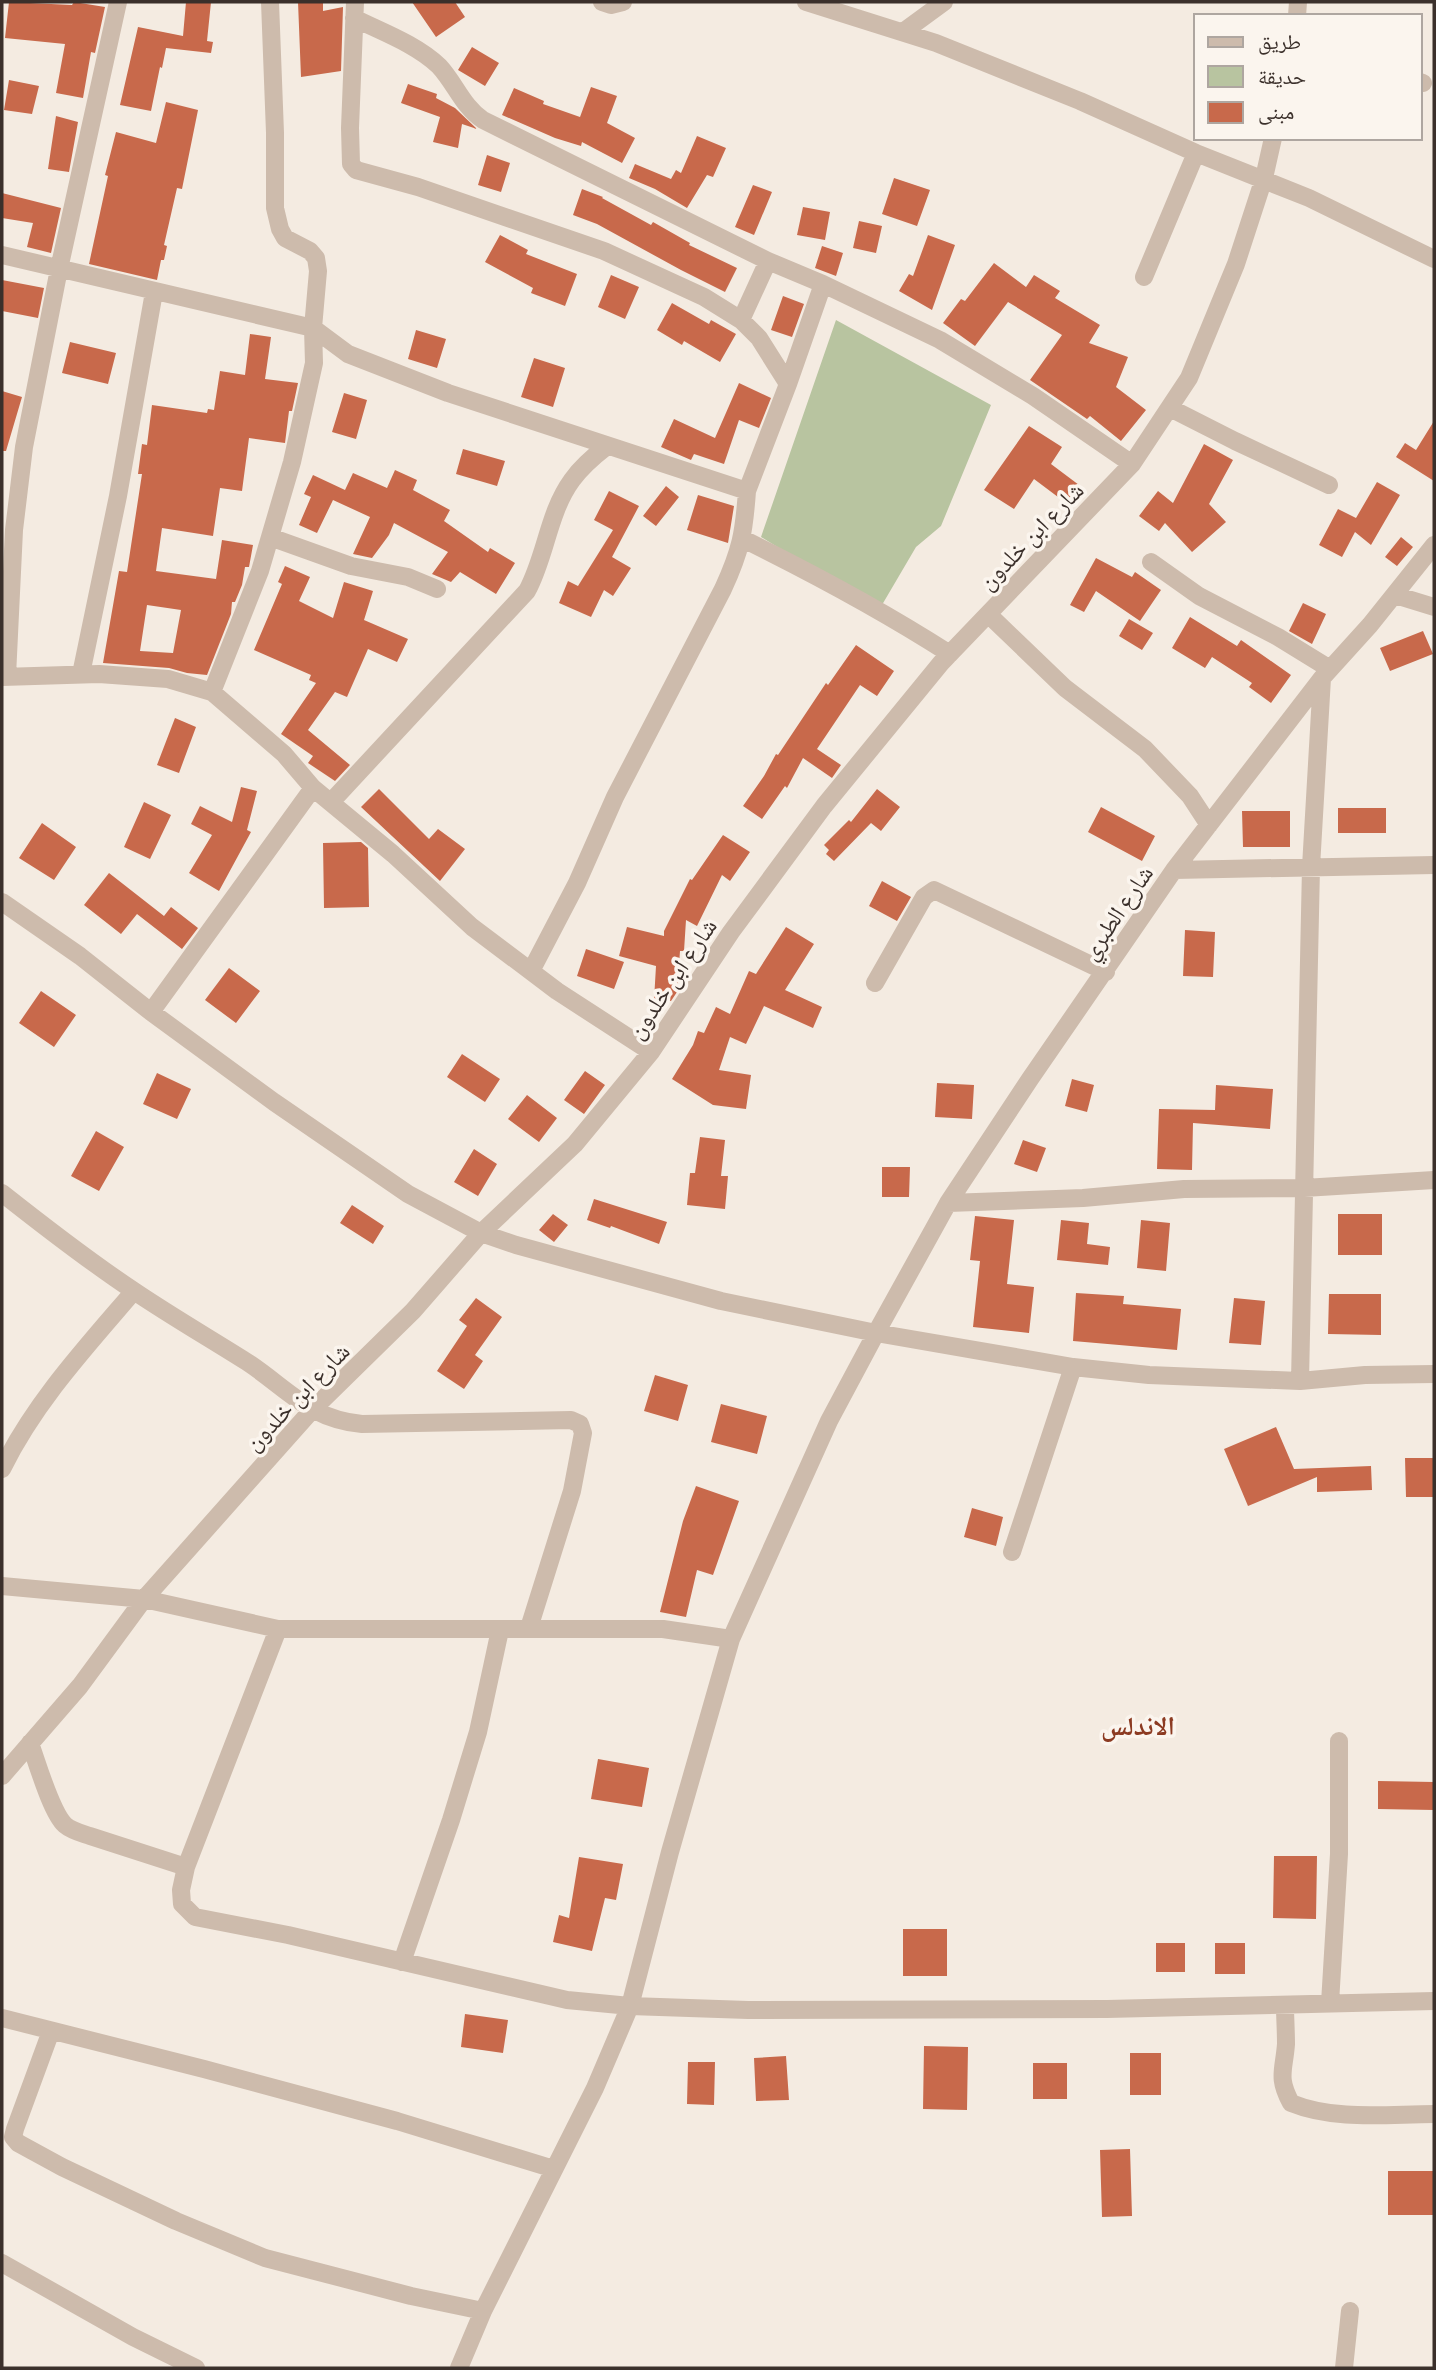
<svg xmlns="http://www.w3.org/2000/svg" width="1436" height="2370" font-family="Commissioner,'Noto Naskh Arabic',sans-serif">
	<style>
		.green { fill: #b8c4a0 }
		.building { fill: #c8694b; fill-rule: evenodd }
		.lines { fill: none; stroke-linecap: round; stroke-linejoin: round }
		.minor { stroke: #cdbbac; stroke-width: 18 }
		.labels { text-anchor: middle; dominant-baseline: central; stroke-width: 7; stroke-linejoin: round; paint-order: stroke }
		.street-label { font-size: 24px; fill: #3b302b; stroke: #fbf5ee }
		.neighbourhood-label { font-size: 26px; font-weight: bold; fill: #8c3b22; stroke: #fbf5ee }
	</style>
	<rect width="100%" height="100%" fill="#f4ebe1"/>
	<path class="green" d="M836,320L991,405L941,526L916,547L879,610L761,537Z"/>
	<path class="building" d="M9,2L72,5L74,2L105,7L95,53L91,52L83,98L56,93L65,44L5,38Z
		M186,2H211L207,41L213,42L211,53L166,48L162,68L160,67L151,111L120,105L138,27L183,36Z
		M298,2H323V11L343,7L341,71L301,77Z
		M412,2H455L465,17L436,37Z
		M472,47L499,63L485,86L458,70Z
		M9,80L39,86L32,114L4,110Z
		M408,84L437,94L436,98L455,108L477,129L462,124L458,148L433,142L440,117L401,103Z
		M591,87L617,96L607,123L635,138L622,163L582,142L581,146L555,138L502,115L514,88L544,101L543,104L580,117Z
		M166,102L198,110L182,189L177,188L164,245L167,246L164,260H161L157,280L89,264L108,176L105,175L116,132L156,143Z
		M56,116L78,122L69,172L48,169Z
		M697,136L726,148L713,177L707,175L687,208L655,189L629,178L635,164L671,179L676,170L681,173Z
		M487,155L510,163L501,192L478,185Z
		M894,178L930,190L917,226L882,214Z
		M753,185L772,192L754,235L735,227Z
		M582,189L603,197L602,198L651,225L653,222L690,243L689,245L737,268L725,292L681,270L597,224L573,215Z
		M2,193L61,208L51,253L27,247L33,223L2,218Z
		M803,207L830,212L825,240L797,235Z
		M859,221L882,226L876,253L853,248Z
		M500,235L528,250L526,254L577,274L565,306L531,293L533,288L485,262Z
		M928,235L955,245L932,310L899,291L909,274L913,276Z
		M822,246L843,253L836,276L815,268Z
		M994,263L1026,287L1034,275L1060,291L1055,298L1100,325L1089,343L1128,357L1116,387L1146,410L1121,441L1090,416L1087,419L1030,380L1062,335L1008,302L975,346L943,323L961,299L965,301Z
		M611,275L639,287L625,319L598,307Z
		M2,280L44,288L38,318L2,311Z
		M783,296L804,304L792,337L771,330Z
		M672,303L709,324L711,320L736,334L720,362L684,341L682,345L657,330Z
		M416,330L446,339L437,368L408,359Z
		M250,334L271,337L265,379L298,383L292,411H289L285,443L249,438L242,491L220,488L213,536L162,528L156,571L216,579L222,540L253,545L249,567H245L242,585L235,602H232L231,614L207,675L187,673L169,668L103,663L119,571L127,572L142,474H138L142,444L147,445L152,405L207,413L208,409L214,410L220,371L245,375ZM147,605L181,610L173,653L140,651Z
		M70,342L116,353L108,384L62,373Z
		M534,358L565,368L553,407L521,397Z
		M739,383L771,398L759,428L739,420L724,464L694,454L691,460L661,447L674,419L715,438Z
		M2,391L22,397L6,451H2Z
		M344,393L367,400L356,439L332,432Z
		M1434,421V481L1396,457L1405,443L1416,450Z
		M1029,426L1062,447L1051,464L1083,488L1070,506L1034,479L1014,509L984,490Z
		M1204,444L1233,460L1209,504L1226,522L1192,552L1165,523L1159,531L1139,516L1158,491L1173,503Z
		M463,449L505,461L497,486L456,474Z
		M395,470L417,480L413,490L450,510L444,521L488,552L490,548L515,563L496,594L460,572L451,582L432,574L448,552L394,523L389,535L372,558L353,554L370,517L333,500L317,533L299,525L311,497L304,494L313,475L345,490L353,473L387,488Z
		M1377,482L1400,495L1371,545L1355,532L1342,557L1319,545L1338,509L1356,518Z
		M666,486L679,497L656,526L643,516Z
		M609,491L639,506L612,557L631,568L613,596L604,590L591,617L559,603L568,581L578,586L613,530L594,520Z
		M698,495L734,506L728,543L687,530Z
		M1401,537L1413,547L1397,566L1385,557Z
		M1096,558L1132,577L1135,572L1161,590L1140,621L1096,591L1084,612L1070,605Z
		M285,566L310,577L299,601L333,618L344,582L373,591L364,620L408,639L397,662L368,649L347,697L335,692L308,730L350,765L335,781L308,763L313,756L281,734L316,683L309,680L311,675L254,650L282,584L278,582Z
		M1303,603L1326,614L1312,644L1289,631Z
		M1190,617L1237,646L1241,640L1291,675L1271,703L1249,687L1252,683L1212,657L1205,668L1172,648Z
		M1129,619L1153,633L1142,650L1119,636Z
		M1423,631L1433,654L1390,671L1380,648Z
		M856,645L894,671L877,696L860,685L817,749L841,765L832,778L803,758L787,788L785,786L762,819L743,806L764,776L776,754L778,755L826,683L828,685Z
		M175,718L196,727L179,773L157,765Z
		M241,787L257,791L247,830L251,832L219,891L189,873L212,835L191,824L200,806L232,822Z
		M379,789L429,839L438,829L465,849L440,881L361,807Z
		M877,789L900,807L881,831L871,823L834,861L826,854L829,850L824,845L849,820L851,822Z
		M144,802L171,815L150,859L124,847Z
		M1101,807L1155,836L1142,861L1088,832Z
		M1338,808H1386V833H1338Z
		M1242,811H1290V847H1243Z
		M42,823L76,847L54,880L19,858Z
		M723,835L750,852L730,881L722,875L697,926L686,920L684,951H680L677,992L671,1001L654,1000L656,966L619,956L627,927L664,936V931L690,879L692,880Z
		M361,842L368,848L369,907L324,908L323,843Z
		M109,873L164,916L171,907L198,928L182,949L137,914L121,934L84,905Z
		M882,881L911,897L897,921L869,906Z
		M786,927L814,944L785,990L822,1007L813,1028L764,1006L746,1044L730,1037L719,1070L751,1075L746,1109L713,1105L672,1079L693,1045L698,1031L704,1033L716,1007L730,1014L749,971L756,974Z
		M1185,930L1215,932L1213,977L1183,976Z
		M586,949L624,962L614,989L577,976Z
		M229,968L260,991L236,1023L205,1000Z
		M41,991L76,1015L54,1047L19,1023Z
		M462,1054L500,1079L485,1102L447,1077Z
		M585,1071L605,1085L584,1114L564,1100Z
		M157,1073L191,1089L177,1119L143,1104Z
		M1072,1079L1094,1085L1087,1112L1065,1106Z
		M937,1083L974,1085L972,1119L935,1117Z
		M1216,1085L1273,1089L1270,1129L1193,1123L1192,1170L1157,1169L1159,1109L1215,1110Z
		M527,1095L557,1118L539,1142L508,1119Z
		M96,1131L124,1147L99,1191L71,1176Z
		M700,1137L725,1140L721,1176H728L725,1209L687,1205L690,1173H695Z
		M1023,1140L1046,1148L1037,1172L1014,1164Z
		M474,1149L497,1164L478,1196L454,1182Z
		M882,1167H910L909,1197H882Z
		M594,1199L667,1222L659,1244L611,1226L610,1228L587,1220Z
		M352,1205L384,1226L373,1244L340,1223Z
		M553,1214L568,1225L554,1242L539,1230Z
		M1338,1214H1382V1255H1338Z
		M975,1216L1014,1220L1007,1284L1034,1287L1029,1333L973,1327L980,1261L970,1260Z
		M1061,1220L1089,1223L1087,1244L1110,1247L1108,1265L1057,1260Z
		M1141,1220L1170,1223L1166,1271L1137,1268Z
		M1076,1293L1124,1296L1123,1304L1181,1309L1177,1350L1073,1341Z
		M1329,1294H1381V1335L1328,1334Z
		M476,1298L502,1317L475,1355L483,1361L464,1389L437,1371L467,1326L459,1320Z
		M1234,1298L1265,1301L1261,1345L1229,1343Z
		M655,1375L688,1385L678,1421L644,1411Z
		M721,1404L767,1416L757,1454L711,1442Z
		M1276,1427L1294,1469L1371,1466L1372,1490L1317,1492V1477L1248,1506L1224,1449Z
		M1405,1458H1434V1497H1406Z
		M696,1486L739,1501L713,1575L697,1570L686,1617L660,1612L683,1521Z
		M972,1508L1003,1517L996,1546L964,1537Z
		M598,1759L649,1768L642,1807L591,1799Z
		M1378,1781L1434,1782V1810L1378,1809Z
		M1274,1856H1317L1316,1919L1273,1918Z
		M579,1857L623,1864L616,1900L605,1898L592,1951L553,1942L559,1915L569,1918Z
		M903,1929H947V1976H903Z
		M1156,1943H1185V1972H1156Z
		M1215,1943H1245V1974H1215Z
		M465,2014L508,2020L503,2053L461,2047Z
		M924,2046L968,2047L967,2110L923,2109Z
		M1130,2053H1161V2095H1130Z
		M786,2056L789,2100L756,2101L754,2058Z
		M688,2062H715L714,2105L687,2104Z
		M1033,2063H1067V2099H1033Z
		M1130,2149L1132,2216L1102,2217L1100,2150Z
		M1388,2171H1434V2215H1388Z"/>
	<g class="lines">
		<path class="minor" d="M602,2L611,5L623,2
			M806,2L936,43L1080,101L1196,153L1309,198L1434,259
			M1297,16L1298,2
			M354,18C382,32 416,44 439,66C455,83 463,107 483,120L768,261L823,284L940,340L1033,396L1132,464
			M903,32L944,2
			M1420,82L1423,83
			M2,255L313,328L348,354L448,393L747,491L788,384L759,338L741,320L704,297L604,251L418,187L356,170L351,164L350,128L355,2
			M1144,277L1196,153
			M741,320L768,261
			M788,384L823,284
			M1170,408L1235,441L1329,485
			M270,537L351,566L408,577L437,589
			M743,539C814,574 883,611 950,654
			M1151,562L1199,596L1278,637L1330,669
			M1395,595L1434,607
			M989,615L1065,688L1145,749L1190,796L1209,825
			M81,674L118,496L154,292
			M7,676L14,530L24,447L59,269L118,2
			M2,677L99,674L168,679L212,692L284,754L313,788L393,854L472,927L557,991L651,1052
			M212,692L260,571L292,462L314,363L313,328L318,271L316,258L310,251L285,238L280,229L275,208V133L270,2
			M331,802L527,591C546,556 548,513 572,480C582,466 594,456 607,446
			M1174,870L1434,865
			M2,902L80,956L151,1012L274,1102L408,1194L481,1233L516,1245L721,1301L876,1333L1073,1367L1149,1375L1300,1381L1365,1375L1434,1374
			M531,971L577,883L615,797L723,589C741,550 744,533 747,491
			M875,983L924,897L934,890L1106,972
			M151,1012L313,788
			M2,1193C45,1227 89,1261 134,1291C171,1316 209,1338 247,1362C288,1389 309,1419 362,1424L571,1420L580,1424L583,1433L572,1491L529,1628
			M948,1203L1083,1198L1184,1189L1304,1188L1434,1180
			M1300,1381L1311,867L1322,678
			M2,1469C35,1402 86,1347 134,1291
			M1012,1552L1073,1367
			M2,1586L144,1599L278,1629H663L731,1639
			M278,1629L186,1867L181,1890L182,1904L195,1917L288,1935L567,2000L630,2006L748,2010L1107,2009L1434,2001
			M30,1743C37,1762 51,1812 65,1825C72,1831 81,1833 90,1836L186,1867
			M2,1776L80,1686L144,1599L312,1410L413,1311L481,1233L575,1144L651,1052L731,932L824,806L941,663L1132,464L1189,378L1236,264L1264,178L1273,138
			M402,1962L451,1820L478,1732L500,1630
			M1330,2003L1339,1854V1741
			M1285,2005C1285,2017 1286,2031 1286,2044C1284,2071 1277,2077 1291,2103C1335,2121 1388,2114 1434,2114
			M2,2018L204,2069L397,2121L554,2169
			M51,2031L15,2129L13,2137L18,2143L62,2167L176,2221L265,2258L411,2296L483,2311
			M2,2263L133,2337L196,2368
			M459,2368L483,2311L595,2088L630,2006L670,1852L731,1639L829,1421L876,1333L948,1203L1030,1079L1174,870L1322,678L1370,625L1434,545
			M1344,2368L1350,2311"/>
	</g>
	<g class="labels">
		<g class="street-label">
			<text transform="translate(1030 535) rotate(-46)">شارع ابن خلدون</text>
			<text transform="translate(1116 912) rotate(-56)">شارع الطبري</text>
			<text transform="translate(671 978) rotate(-56)">شارع ابن خلدون</text>
			<text transform="translate(296 1396) rotate(-46)">شارع ابن خلدون</text>
		</g>
		<g class="neighbourhood-label">
			<text x="1138" y="1724">الاندلس</text>
		</g>
	</g>
	<rect width="1436" height="2370" fill="none" stroke="#3b302b" stroke-width="7"/>
	<rect x="1194" y="14" width="228" height="126" fill="#fbf5ee" stroke="#aea6a0" stroke-width="2"/>
	<rect x="1208" y="37" width="35" height="10" fill="#cdbbac" stroke="#aea6a0" stroke-width="2"/>
	<text x="1258" y="49" font-size="21" fill="#3b302b">طريق</text>
	<rect x="1208" y="66" width="35" height="21" fill="#b8c4a0" stroke="#aea6a0" stroke-width="2"/>
	<text x="1258" y="84" font-size="21" fill="#3b302b">حديقة</text>
	<rect x="1208" y="102" width="35" height="21" fill="#c8694b" stroke="#aea6a0" stroke-width="2"/>
	<text x="1258" y="119" font-size="21" fill="#3b302b">مبنى</text>
</svg>
